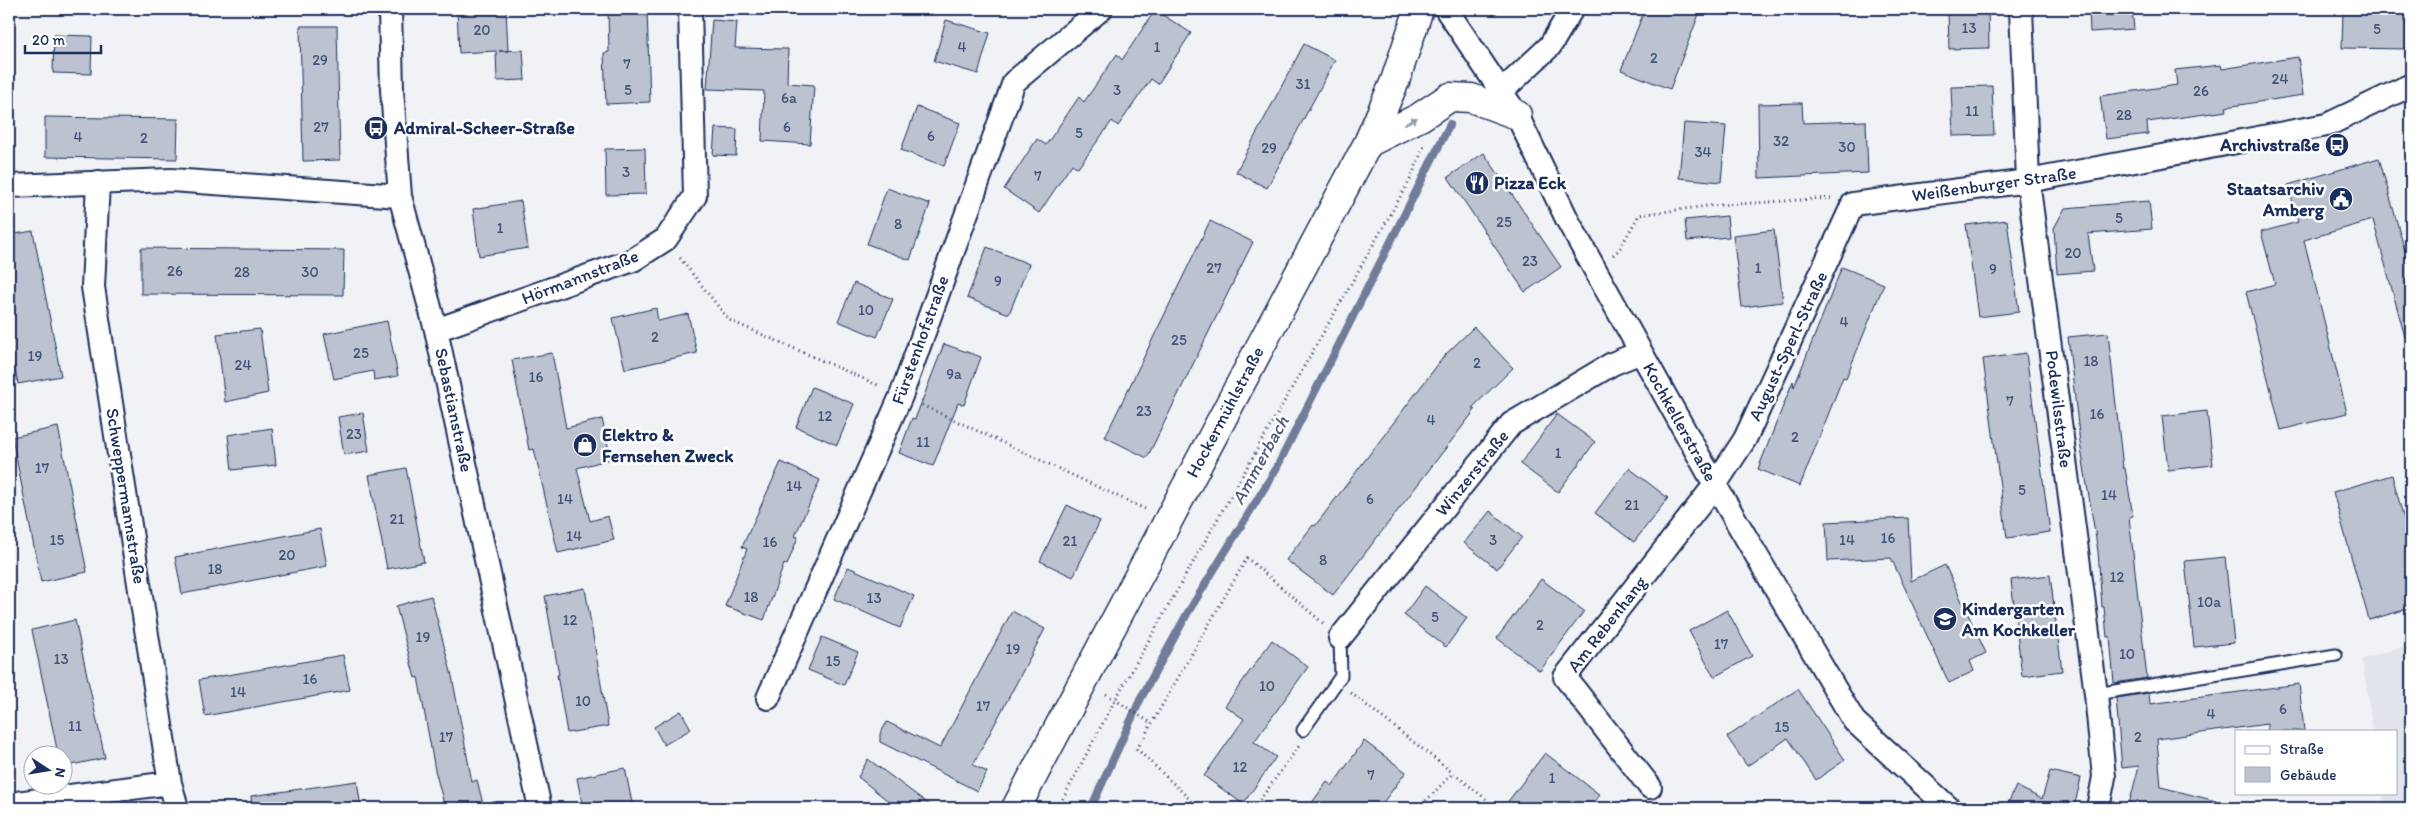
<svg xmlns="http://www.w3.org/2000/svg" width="2420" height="817" font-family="Itim,sans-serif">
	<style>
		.built { fill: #e1e4ea }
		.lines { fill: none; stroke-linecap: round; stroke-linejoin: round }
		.stream { stroke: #707c9a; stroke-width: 8 }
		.building { fill: #bcc2d0; stroke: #1b2f5e }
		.lane-casing { stroke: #1b2f5e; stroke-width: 15 }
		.street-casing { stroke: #1b2f5e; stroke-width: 26 }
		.secondary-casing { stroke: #1b2f5e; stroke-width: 31 }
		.path { stroke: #1b2f5e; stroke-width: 3; stroke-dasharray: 1 4; stroke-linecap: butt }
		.lane { stroke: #fff; stroke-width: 11 }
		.street { stroke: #fff; stroke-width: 22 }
		.secondary { stroke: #fff; stroke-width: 28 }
		.oneway { fill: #8d97ae }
		.labels { text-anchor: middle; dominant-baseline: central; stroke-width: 5; stroke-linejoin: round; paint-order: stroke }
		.number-label { font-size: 15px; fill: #43547a }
		.poi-label { font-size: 18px; font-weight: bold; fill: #1b2f5e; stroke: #fff; text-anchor: start }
		.street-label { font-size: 18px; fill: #1b2f5e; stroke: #fff }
		.water-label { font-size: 19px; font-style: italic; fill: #4c5c81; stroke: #fff }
	</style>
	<rect width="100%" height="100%" fill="#f1f2f5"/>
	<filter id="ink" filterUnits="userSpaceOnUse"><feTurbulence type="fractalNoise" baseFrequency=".02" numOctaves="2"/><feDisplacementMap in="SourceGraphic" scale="10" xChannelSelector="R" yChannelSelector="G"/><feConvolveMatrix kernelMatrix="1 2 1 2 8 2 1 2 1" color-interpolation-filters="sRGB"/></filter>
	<g filter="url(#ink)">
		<path class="built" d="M2411,644V808H2385L2382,793H2396V731H2373L2362,659Z"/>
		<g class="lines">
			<path class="stream" d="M1495,10L1496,9
				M1091,808L1141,698L1187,614L1276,469L1450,124"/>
		</g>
		<path class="building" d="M457,9H506L508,51H499L523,50L525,80L497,81L496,51L459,53Z
			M608,9H647L650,102L606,104L604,53L609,52Z
			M1645,9H1701L1670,89L1621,70Z
			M1948,9H1988L1989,48L1949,49Z
			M2089,9H2132L2134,29L2090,32Z
			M2343,9H2411V49L2342,48Z
			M1155,10L1191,33L1158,84L1151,79L1118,126L1112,121L1078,168L1072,164L1039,213L1004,189L1037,139L1046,145L1079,97L1084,102L1117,54L1122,60Z
			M712,20L737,22L735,48L788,49L787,83L814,85L810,144L762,141L764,91L707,89Z
			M946,20L990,33L978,74L934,61Z
			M300,26H337L340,160L303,161Z
			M54,35L92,36L91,74L53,73Z
			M1304,44L1335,60L1267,188L1236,172Z
			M2298,57L2303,95L2226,107L2227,111L2147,122L2148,134L2106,139L2100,96L2177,85L2175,70L2221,65L2222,69Z
			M1992,86L1994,135L1953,136L1951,87Z
			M1802,103L1803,123L1866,121L1868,173L1759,178L1758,104Z
			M917,107L960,123L944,166L901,150Z
			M45,117L178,119L177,159L45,157Z
			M1684,123L1726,126L1721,182L1679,178Z
			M715,128L737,129L736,156L713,155Z
			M645,148L646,194L606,195L605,149Z
			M1484,153L1561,267L1525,292L1448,177Z
			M2379,158L2405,251L2411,249V336L2405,337L2373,220L2304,240L2347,413L2281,430L2246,292L2275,284L2261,232L2298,222L2288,185Z
			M887,188L930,204L910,260L867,244Z
			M521,201L528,248L479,256L473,209Z
			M2149,201L2152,229L2088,234L2093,271L2057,274L2054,228L2065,208Z
			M1727,216L1729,237L1687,241L1685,220Z
			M2007,220L2019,312L1978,317L1966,225Z
			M1210,221L1253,242L1147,458L1105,437Z
			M1774,230L1783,302L1742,307L1733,235Z
			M33,231L61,376L18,384L9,337V235Z
			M987,247L1029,264L1009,314L967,298Z
			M141,248L344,250L343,295L141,294Z
			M1842,267L1884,284L1846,378L1843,377L1800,486L1758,469L1793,381L1794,387Z
			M854,283L893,299L877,337L838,321Z
			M656,308L658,321L688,314L697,353L625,369L613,318Z
			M387,321L398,376L374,380L373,371L334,379L324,334Z
			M1474,327L1513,368L1472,408L1475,410L1333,595L1286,560L1313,525L1315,526L1445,355Z
			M260,329L268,393L225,402L217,334Z
			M2108,333L2123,468H2125L2133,516L2129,517L2147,678L2114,683L2110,637H2107L2104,607H2102L2098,551L2080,443L2068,337Z
			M944,344L981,357L964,405L958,403L933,466L899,453L912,418L915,419Z
			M552,353L566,428L602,419L611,459L577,468L590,521L608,516L614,540L558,553L534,449L529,450L512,360Z
			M2026,353L2050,532L2007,538L1983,359Z
			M812,387L854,404L837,445L796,427Z
			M2207,411L2213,465L2168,470L2162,416Z
			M363,413L369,451L344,455L338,417Z
			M1557,414L1595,442L1558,492L1520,464Z
			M58,427L87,572L41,582L12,437Z
			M272,428L276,465L232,470L228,435Z
			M781,462L820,480L795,536L798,537L787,565L784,564L764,620L725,606L747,549L742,547Z
			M406,468L424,562L387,569L369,475Z
			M1629,468L1668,498L1634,542L1595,513Z
			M2392,475L2411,545V608L2369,620L2333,492Z
			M1067,505L1100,521L1073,577L1040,561Z
			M1490,511L1522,537L1497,569L1464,543Z
			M1908,518L1911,581L1945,565L1986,653L1970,661L1974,671L1949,683L1891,558L1828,561L1826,522Z
			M320,529L327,566L182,594L175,557Z
			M2225,557L2234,643L2194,647L2185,561Z
			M848,567L914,596L900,628L834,599Z
			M2050,575L2062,671L2022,676L2011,580Z
			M1541,579L1584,611L1540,671L1497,638Z
			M1425,586L1467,618L1446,647L1404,615Z
			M585,588L608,726L567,733L557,675H559L545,596Z
			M431,596L452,676L472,782L477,780L484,808H445L435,770L418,677L415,678L396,606Z
			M1727,610L1752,656L1714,677L1689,631Z
			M1012,611L1045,629L973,765L987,772L977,791L880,742V734L887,722L940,748Z
			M75,620L105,758L62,767V754H58L32,630Z
			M822,637L858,652L844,685L808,670Z
			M1272,640L1308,667L1254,742L1276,757L1243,804L1204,776L1244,719L1225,706Z
			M343,655L350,690L205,716L199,680Z
			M2299,684L2304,731H2267V724L2157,739L2161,787L2216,801L2215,808H2128L2139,766L2122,768L2116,698L2149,693L2150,704Z
			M1798,689L1845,760L1816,780L1788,738L1747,766L1727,737Z
			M681,711L691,729L664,745L654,727Z
			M1364,741L1406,772L1379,808H1308L1327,782L1332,786Z
			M1545,753L1600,795L1590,808H1503Z
			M868,759L934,808H882L887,800L858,777Z
			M625,768L633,808H583L577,778Z
			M2050,771L2081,778L2074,808H2006L2016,786L2042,799Z
			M357,781L361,808H252L251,796Z"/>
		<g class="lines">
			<g class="lane-casing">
				<path id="lane" d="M2096,694L2336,655
					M1303,730L1341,676L1340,638"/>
			</g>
			<g class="street-casing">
				<path id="street" d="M390,9L392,90L400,196L436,330L540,808
					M1446,9L1517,115L1568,221L1715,485L1854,721L1949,808
					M2021,9L2028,181L2096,694L2104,777L2098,808
					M1502,91L1550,46L1572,9
					M98,182L93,287L170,783L177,808
					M9,186L171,180L400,196
					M436,330L633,260L666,239L695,196L690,9
					M1340,638L1511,424L1612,364L1641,352
					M768,698L901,396L1014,82L1101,9
					M1650,787L1565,677L1715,485L1745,439L1853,204L2028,181L2327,125L2411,85
					M9,804L170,783"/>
			</g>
			<g class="secondary-casing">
				<path id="secondary" d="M1368,143L1420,117L1450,97L1471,98L1517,115
					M1016,808L1368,143L1395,81L1419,9"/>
			</g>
			<path class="path" d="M1613,255L1619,250L1639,215L1707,206L1831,198
				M680,258L729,320L880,386
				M922,405L1145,509
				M1351,693L1453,773
				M1106,694L1151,723
				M1058,808L1115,700L1411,178L1424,146
				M1199,808L1137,749L1247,558L1323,623
				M1254,808L1299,746
				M1419,808L1453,773L1486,799
				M1620,808L1632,800"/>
			<use href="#lane" class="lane"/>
			<use href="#street" class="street"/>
			<use href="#secondary" class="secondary"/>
		</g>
		<defs><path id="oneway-solid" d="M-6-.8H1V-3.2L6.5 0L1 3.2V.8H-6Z" transform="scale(1.25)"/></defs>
		<use class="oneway" href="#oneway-solid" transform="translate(1411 121) rotate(-27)"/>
	</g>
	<defs>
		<g id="bus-disc" transform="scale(1.25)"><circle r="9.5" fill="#1b2f5e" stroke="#fff"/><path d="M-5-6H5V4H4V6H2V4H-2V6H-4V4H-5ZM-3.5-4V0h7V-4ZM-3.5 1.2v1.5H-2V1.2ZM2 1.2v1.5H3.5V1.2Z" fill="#fff"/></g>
		<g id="restaurant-disc" transform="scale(1.25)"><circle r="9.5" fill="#1b2f5e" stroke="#fff"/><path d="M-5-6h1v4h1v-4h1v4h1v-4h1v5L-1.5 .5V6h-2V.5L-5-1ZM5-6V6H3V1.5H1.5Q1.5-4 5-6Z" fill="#fff"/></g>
		<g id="civic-disc" transform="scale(1.25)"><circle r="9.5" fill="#1b2f5e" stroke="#fff"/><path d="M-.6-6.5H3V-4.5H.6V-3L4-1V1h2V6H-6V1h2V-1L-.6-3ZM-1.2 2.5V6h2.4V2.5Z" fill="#fff"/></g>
		<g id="shop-disc" transform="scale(1.25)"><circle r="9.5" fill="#1b2f5e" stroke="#fff"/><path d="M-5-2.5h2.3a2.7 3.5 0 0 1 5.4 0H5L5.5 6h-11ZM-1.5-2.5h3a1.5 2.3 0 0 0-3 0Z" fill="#fff"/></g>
		<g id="school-disc" transform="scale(1.25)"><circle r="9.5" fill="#1b2f5e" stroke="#fff"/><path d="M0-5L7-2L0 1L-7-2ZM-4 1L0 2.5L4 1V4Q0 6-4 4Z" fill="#fff"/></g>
	</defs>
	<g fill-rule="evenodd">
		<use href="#bus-disc" x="376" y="128"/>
		<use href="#bus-disc" x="2337" y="145"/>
		<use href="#restaurant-disc" x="1477" y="183"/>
		<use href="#civic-disc" x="2341" y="199"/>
		<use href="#shop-disc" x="585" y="445"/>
		<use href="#school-disc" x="1945" y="619"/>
	</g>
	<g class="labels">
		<g class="number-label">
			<text x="1969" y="28">13</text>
			<text x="2377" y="29">5</text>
			<text x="482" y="30">20</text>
			<text x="962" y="47">4</text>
			<text x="1157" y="47">1</text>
			<text x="1654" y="58">2</text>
			<text x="320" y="60">29</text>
			<text x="627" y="64">7</text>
			<text x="2280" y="79">24</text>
			<text x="1303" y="84">31</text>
			<text x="628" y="90">5</text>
			<text x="1117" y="90">3</text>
			<text x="2201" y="91">26</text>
			<text x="789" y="98">6a</text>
			<text x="1972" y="111">11</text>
			<text x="2124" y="115">28</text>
			<text x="321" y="127">27</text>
			<text x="787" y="127">6</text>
			<text x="1079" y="133">5</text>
			<text x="931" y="136">6</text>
			<text x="78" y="137">4</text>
			<text x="144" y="138">2</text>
			<text x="1781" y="141">32</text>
			<text x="1847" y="147">30</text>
			<text x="1269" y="148">29</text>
			<text x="1703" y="152">34</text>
			<text x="626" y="172">3</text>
			<text x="1038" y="176">7</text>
			<text x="2119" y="218">5</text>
			<text x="1504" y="222">25</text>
			<text x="898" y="224">8</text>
			<text x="500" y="228">1</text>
			<text x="2073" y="253">20</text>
			<text x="1530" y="261">23</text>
			<text x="1214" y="268">27</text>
			<text x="1758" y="268">1</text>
			<text x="1993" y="269">9</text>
			<text x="175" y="271">26</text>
			<text x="242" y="272">28</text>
			<text x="310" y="272">30</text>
			<text x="998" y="281">9</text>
			<text x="866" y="310">10</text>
			<text x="1844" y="322">4</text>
			<text x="655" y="337">2</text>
			<text x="1179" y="340">25</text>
			<text x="361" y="353">25</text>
			<text x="35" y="356">19</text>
			<text x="2091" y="361">18</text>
			<text x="1477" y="363">2</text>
			<text x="243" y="365">24</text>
			<text x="954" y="374">9a</text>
			<text x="536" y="377">16</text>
			<text x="2010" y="401">7</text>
			<text x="1144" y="411">23</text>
			<text x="2097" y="414">16</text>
			<text x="825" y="416">12</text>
			<text x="1431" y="420">4</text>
			<text x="354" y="434">23</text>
			<text x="1795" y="437">2</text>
			<text x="923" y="442">11</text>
			<text x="1558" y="453">1</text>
			<text x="42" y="468">17</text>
			<text x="794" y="486">14</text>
			<text x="2022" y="490">5</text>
			<text x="2109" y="495">14</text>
			<text x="565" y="499">14</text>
			<text x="1370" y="499">6</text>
			<text x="1632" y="505">21</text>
			<text x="397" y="519">21</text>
			<text x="574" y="536">14</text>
			<text x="1888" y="538">16</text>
			<text x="57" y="540">15</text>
			<text x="1493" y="540">3</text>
			<text x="1847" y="540">14</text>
			<text x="1070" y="541">21</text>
			<text x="770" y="542">16</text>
			<text x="287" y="555">20</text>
			<text x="1323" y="560">8</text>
			<text x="215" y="569">18</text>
			<text x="2117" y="577">12</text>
			<text x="751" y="597">18</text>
			<text x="874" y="598">13</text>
			<text x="2209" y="602">10a</text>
			<text x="1435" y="617">5</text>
			<text x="570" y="620">12</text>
			<text x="1540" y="625">2</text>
			<text x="423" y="637">19</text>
			<text x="1721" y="644">17</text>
			<text x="1013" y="649">19</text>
			<text x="2127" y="654">10</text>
			<text x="61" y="659">13</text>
			<text x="833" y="661">15</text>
			<text x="310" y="679">16</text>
			<text x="1267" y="686">10</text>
			<text x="238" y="692">14</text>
			<text x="583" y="701">10</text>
			<text x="983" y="706">17</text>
			<text x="2283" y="709">6</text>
			<text x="2211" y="714">4</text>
			<text x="75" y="726">11</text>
			<text x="1782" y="727">15</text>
			<text x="446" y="737">17</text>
			<text x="2138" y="737">2</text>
			<text x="1240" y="767">12</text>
			<text x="1371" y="775">7</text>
			<text x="1552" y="778">1</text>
		</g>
		<g class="poi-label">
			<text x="394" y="128">Admiral-Scheer-Straße</text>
			<text x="2320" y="145" text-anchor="end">Archivstraße</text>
			<text x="1494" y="183">Pizza Eck</text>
			<text x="2324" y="189" text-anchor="end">Staatsarchiv<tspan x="2324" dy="21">Amberg</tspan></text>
			<text x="602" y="435">Elektro &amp;<tspan x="602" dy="21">Fernsehen Zweck</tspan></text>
			<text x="1962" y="609">Kindergarten<tspan x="1962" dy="21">Am Kochkeller</tspan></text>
		</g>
		<g class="street-label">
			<text transform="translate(1994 184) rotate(-8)">Weißenburger Straße</text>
			<text transform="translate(580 277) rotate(-21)">Hörmannstraße</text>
			<text transform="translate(920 340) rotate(-70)">Fürstenhofstraße</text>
			<text transform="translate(1788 346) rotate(-65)">August-Sperl-Straße</text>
			<text transform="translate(2059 409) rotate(83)">Podewilsstraße</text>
			<text transform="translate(454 410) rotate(78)">Sebastianstraße</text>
			<text transform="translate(1225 412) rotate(-62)">Hockermühlstraße</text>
			<text transform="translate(1680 422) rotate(61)">Kochkellerstraße</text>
			<text transform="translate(1472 473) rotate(-51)">Winzerstraße</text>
			<text transform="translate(126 496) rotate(81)">Schweppermannstraße</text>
			<text transform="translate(1607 624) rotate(-52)">Am Rebenhang</text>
		</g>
		<g class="water-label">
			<text transform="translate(1260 460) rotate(-61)">Ammerbach</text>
		</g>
	</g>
	<rect width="2420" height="817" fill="none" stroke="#fff" stroke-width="30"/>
	<rect x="15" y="15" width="2390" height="787" fill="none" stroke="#1b2f5e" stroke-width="2" filter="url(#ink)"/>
	<rect x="2235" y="730" width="162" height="65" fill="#ffffff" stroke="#a4acbf"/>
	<rect x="2245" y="746" width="25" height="8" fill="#ffffff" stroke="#a4acbf"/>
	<text x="2280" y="754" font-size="15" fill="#1b2f5e">Straße</text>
	<rect x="2245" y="767" width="25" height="15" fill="#bcc2d0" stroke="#a4acbf"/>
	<text x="2280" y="780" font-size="15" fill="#1b2f5e">Gebäude</text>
	<g transform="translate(48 770) rotate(102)"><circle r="24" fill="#ffffff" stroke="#a4acbf"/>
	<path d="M0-4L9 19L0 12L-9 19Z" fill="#1b2f5e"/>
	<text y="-8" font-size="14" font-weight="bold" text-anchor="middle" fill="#1b2f5e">N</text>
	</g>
	<path d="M25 45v8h76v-8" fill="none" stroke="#1b2f5e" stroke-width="2.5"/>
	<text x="32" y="45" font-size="15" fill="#1b2f5e" stroke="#ffffff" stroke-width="4" paint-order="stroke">20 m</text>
</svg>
